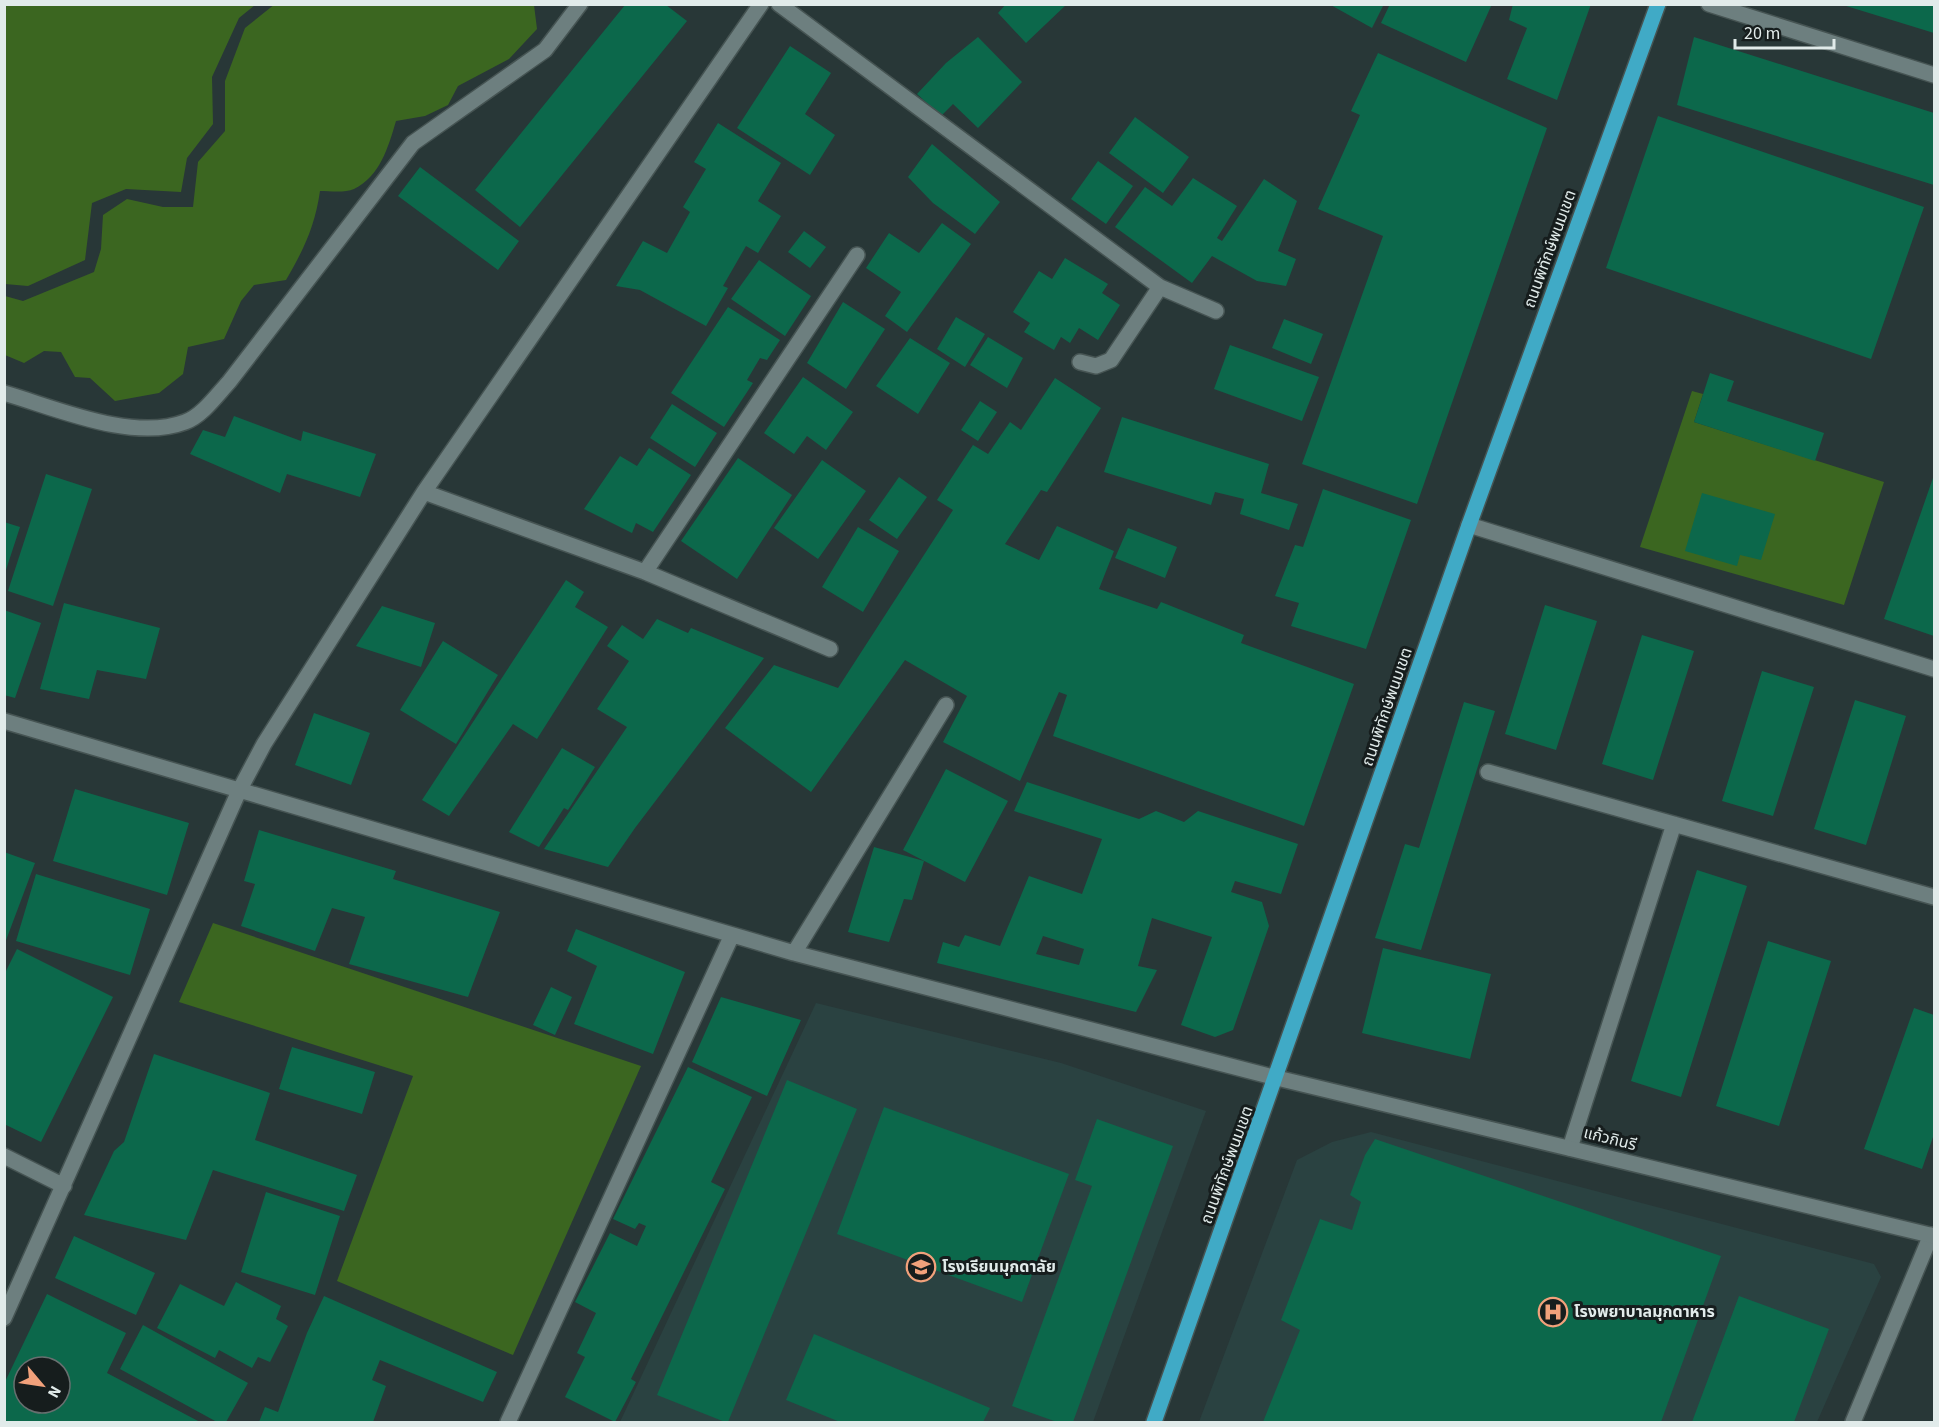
<svg xmlns="http://www.w3.org/2000/svg" width="1939" height="1427" font-family="'Source Sans 3','Noto Sans Thai',sans-serif">
	<style>
		.built { fill: #2a4241 }
		.green { fill: #3b6620 }
		.building { fill: #0c684b; fill-rule: evenodd }
		.lines { fill: none; stroke-linecap: round; stroke-linejoin: round }
		.minor-casing { stroke: #465453; stroke-width: 18 }
		.tertiary-casing { stroke: #465453; stroke-width: 18 }
		.primary-casing { stroke: #465453; stroke-width: 18 }
		.minor { stroke: #6d7f7f; stroke-width: 15 }
		.tertiary { stroke: #6d7f7f; stroke-width: 15 }
		.primary { stroke: #40aac6; stroke-width: 15 }
		.labels { text-anchor: middle; dominant-baseline: central; stroke-width: 6; stroke-linejoin: round; paint-order: stroke }
		.street-label { font-size: 16px; fill: #e1ebea; stroke: #161d1d }
		.poi-label { font-size: 16px; font-weight: bold; fill: #e1ebea; stroke: #161d1d; text-anchor: start }
	</style>
	<rect width="100%" height="100%" fill="#283737"/>
	<path class="built" d="M816,1003L1061,1063L1206,1111L1093,1422H620Z
		M1371,1132L1874,1264L1881,1277L1817,1422H1199L1297,1160L1332,1142Z"/>
	<path class="green" d="M275,4L534,5L537,29L509,59L458,86L448,105L425,116L396,121C388,148 380,176 354,189C345,193 330,191 320,191C315,226 304,249 286,280L254,285L241,301L224,339L188,347L183,374L159,393L115,401L90,378L75,377L61,352L44,351L24,363L5,355V296L23,301L94,272L101,249L103,215L127,199L163,207H193L198,162L225,131V81L245,28Z
		M4,5H255L239,18L212,77L213,124L187,158L181,192L126,189L92,203L85,260L28,286L5,284Z
		M1692,391L1703,394L1694,422L1884,482L1844,605L1640,547Z
		M213,923L641,1066L513,1355L337,1281L413,1076L179,1002Z"/>
	<path class="building" d="M1006,4H1067L1026,43L998,13Z
		M1329,4H1384L1372,28Z
		M1390,4H1492L1466,62L1381,23Z
		M1513,4H1591L1557,100L1507,79L1527,28L1509,20Z
		M1843,4H1934V33L1843,5Z
		M625,5H666L687,21L520,227L475,190Z
		M978,37L1022,82L978,128L953,104L941,116L917,94L946,63Z
		M1694,37L1934,113V185L1677,105Z
		M790,46L831,73L805,114L835,135L810,175L737,128Z
		M1378,53L1547,128L1417,504L1302,464L1383,236L1318,209L1360,115L1351,111Z
		M1658,116L1924,207L1871,359L1606,268Z
		M1135,117L1189,157L1163,193L1109,153Z
		M718,123L781,163L758,201L781,216L758,253L746,246L723,286L728,288L706,326L640,290L616,286L643,241L667,253L690,212L683,207L706,169L694,162Z
		M932,144L1000,202L975,234L933,203L908,177Z
		M1098,161L1133,186L1106,224L1071,199Z
		M420,167L519,241L498,270L398,196Z
		M1193,178L1237,206L1217,238L1222,241L1264,179L1297,201L1278,251L1296,259L1286,286L1257,281L1212,256L1192,283L1115,227L1145,187L1172,206Z
		M942,223L971,244L907,332L885,316L901,292L866,268L889,233L919,253Z
		M804,231L826,247L810,268L788,252Z
		M1065,258L1108,284L1102,293L1120,305L1098,340L1079,328L1070,343L1061,337L1054,350L1024,332L1030,323L1013,312L1039,271L1052,279Z
		M759,260L811,296L785,336L731,299Z
		M843,302L885,329L846,389L807,363Z
		M728,307L780,340L767,360L760,358L747,380L753,383L724,427L671,393Z
		M956,317L985,334L965,367L937,349Z
		M1284,319L1323,334L1311,364L1272,348Z
		M988,337L1023,358L1007,388L970,365Z
		M910,338L950,363L918,414L876,386Z
		M1230,345L1319,377L1302,421L1214,389Z
		M1710,373L1734,381L1727,401L1824,433L1815,461L1694,422Z
		M803,377L853,412L826,450L807,436L794,454L764,433Z
		M1055,378L1101,408L1047,492L1041,490L1005,544L1039,560L1057,526L1114,551L1099,589L1157,609L1161,602L1244,635L1241,643L1354,684L1304,826L1053,736L1067,695L1059,692L1020,781L943,742L967,696L905,660L811,792L725,728L774,665L838,688L953,510L937,500L973,445L988,454L1010,422L1021,430Z
		M980,401L997,412L978,441L961,430Z
		M672,404L717,433L695,467L650,438Z
		M234,416L301,441L303,431L376,454L360,497L287,474L280,493L190,454L203,430L225,437Z
		M1122,417L1269,464L1261,493L1298,504L1289,530L1240,514L1244,499L1215,492L1211,505L1104,472Z
		M649,448L691,475L653,532L636,523L632,533L584,509L620,456L637,466Z
		M738,458L792,495L737,579L681,541Z
		M822,460L866,491L818,559L774,528Z
		M46,474L92,489L53,606L8,591Z
		M1934,475V636L1884,619Z
		M899,477L927,497L897,539L869,520Z
		M1323,489L1411,520L1366,649L1291,626L1299,603L1275,596L1295,545L1303,547Z
		M1702,493L1775,514L1761,560L1740,555L1737,566L1685,551Z
		M4,522L20,527L5,573H4Z
		M858,527L899,551L863,612L822,587Z
		M1128,528L1177,547L1165,578L1115,558Z
		M566,580L584,592L575,607L608,627L537,739L513,724L449,816L422,800Z
		M64,603L160,628L146,679L97,670L89,699L40,689Z
		M1545,605L1597,621L1556,750L1505,734Z
		M382,606L435,623L421,667L356,646Z
		M4,610L41,623L15,698L4,695Z
		M657,619L688,633L691,628L764,658L635,828L608,867L544,849L627,727L597,709L629,661L607,646L622,625L643,639Z
		M1642,635L1694,651L1653,780L1602,764Z
		M443,641L498,675L456,744L400,710Z
		M1762,671L1814,687L1773,816L1722,801Z
		M1855,700L1906,716L1866,845L1814,829Z
		M1464,702L1495,711L1421,950L1375,938L1405,844L1419,848Z
		M314,713L370,733L351,785L295,765Z
		M562,748L595,767L568,810L564,808L539,847L509,832Z
		M946,769L1008,801L965,882L903,850Z
		M1027,782L1139,819L1156,811L1184,822L1198,811L1298,844L1281,894L1235,881L1231,892L1262,902L1269,926L1233,1030L1215,1037L1181,1025L1212,937L1152,918L1138,966L1157,970L1136,1012L937,963L943,942L959,947L965,935L1000,946L1029,876L1082,894L1102,839L1014,811ZM1043,936L1084,949L1079,965L1036,954Z
		M75,789L189,823L167,895L53,861Z
		M259,830L396,871L393,879L500,912L468,997L349,964L365,917L332,908L315,951L241,926L255,884L244,881Z
		M874,847L924,861L912,900L904,899L889,942L848,932Z
		M4,852L35,863L5,943H4Z
		M1697,870L1747,886L1681,1097L1631,1081Z
		M36,874L150,909L130,975L16,941Z
		M576,929L685,972L653,1054L574,1024L597,966L567,951Z
		M1768,941L1831,961L1779,1126L1716,1106Z
		M1383,948L1491,974L1470,1059L1362,1033Z
		M17,949L113,997L41,1142L4,1124V975Z
		M551,987L572,997L555,1035L533,1025Z
		M721,997L801,1020L767,1096L692,1062Z
		M1914,1008L1934,1015V1134L1922,1169L1864,1149Z
		M292,1047L375,1072L362,1114L279,1089Z
		M154,1054L270,1093L255,1140L357,1175L344,1211L213,1170L186,1240L84,1215L114,1151L124,1142Z
		M688,1067L752,1097L711,1182L725,1189L631,1379L636,1382L615,1422L565,1397L585,1357L577,1353L596,1313L575,1302L610,1233L637,1246L646,1226L639,1223L635,1229L613,1219Z
		M787,1080L857,1109L728,1422H725L657,1395Z
		M884,1107L1069,1174L1022,1302L837,1234Z
		M1097,1119L1173,1146L1073,1422H1057L1012,1406L1092,1186L1075,1180Z
		M1375,1139L1721,1256L1661,1422H1263L1300,1330L1281,1320L1320,1219L1352,1230L1361,1202L1350,1195L1365,1155Z
		M266,1192L340,1216L315,1295L241,1272Z
		M74,1236L155,1273L136,1315L55,1278Z
		M236,1282L281,1306L276,1319L288,1326L270,1362L258,1357L252,1368L219,1350L215,1358L157,1328L180,1284L224,1306Z
		M47,1294L126,1333L107,1373L200,1422H4V1384ZM24,1367H60V1403H24Z
		M324,1296L497,1372L483,1402L380,1360L372,1380L386,1386L373,1422H259L265,1407L278,1412L307,1333Z
		M1739,1296L1829,1329L1794,1422H1692Z
		M143,1325L248,1383L226,1422H217L120,1369Z
		M814,1334L990,1408L983,1422H840L786,1400Z"/>
	<g class="lines">
		<g class="minor-casing">
			<path id="minor" d="M779,4L1160,287L1216,311
				M1709,4L1934,75
				M1080,362L1096,366L1111,360L1160,287
				M4,393C56,408 132,442 185,422C202,416 217,395 229,382L413,143L545,50L580,4
				M424,492L645,572L830,649
				M1469,525L1934,669
				M645,572L857,255
				M4,721L794,953L1277,1078
				M1488,772L1934,897
				M794,953L946,705
				M1570,1148L1674,824
				M4,1156L64,1186
				M4,1318L239,791L264,744L424,492L761,4
				M508,1422L732,935
				M1853,1422L1931,1235"/>
		</g>
		<g class="tertiary-casing">
			<path id="tertiary" d="M1277,1078L1934,1236"/>
		</g>
		<g class="primary-casing">
			<path id="primary" d="M1154,1422L1469,525L1658,4"/>
		</g>
		<use href="#minor" class="minor"/>
		<use href="#tertiary" class="tertiary"/>
		<use href="#primary" class="primary"/>
	</g>
	<defs>
		<g id="school-ring" transform="scale(1.5)"><circle r="9.5" fill="#161d1d" stroke="#f1a17b" stroke-width="1.5"/><path d="M0-5L7-2L0 1L-7-2ZM-4 1L0 2.5L4 1V4Q0 6-4 4Z" fill="#f1a17b"/></g>
		<g id="hospital-ring" transform="scale(1.5)"><circle r="9.5" fill="#161d1d" stroke="#f1a17b" stroke-width="1.5"/><path d="M-5-5h3v3.5h4V-5h3V5h-3V1.5h-4V5h-3Z" fill="#f1a17b"/></g>
	</defs>
	<g fill-rule="evenodd">
		<use href="#school-ring" x="921" y="1267"/>
		<use href="#hospital-ring" x="1553" y="1312"/>
	</g>
	<g class="labels">
		<g class="street-label">
			<text transform="translate(1550 249) rotate(-70)">ถนนพิทักษ์พนมเขต</text>
			<text transform="translate(1387 707) rotate(-71)">ถนนพิทักษ์พนมเขต</text>
			<text transform="translate(1610 1139) rotate(14)">แก้วกินรี</text>
			<text transform="translate(1227 1165) rotate(-70)">ถนนพิทักษ์พนมเขต</text>
		</g>
		<g class="poi-label">
			<text x="942" y="1267">โรงเรียนมุกดาลัย</text>
			<text x="1574" y="1312">โรงพยาบาลมุกดาหาร</text>
		</g>
	</g>
	<rect width="1939" height="1427" fill="none" stroke="#e1ebea" stroke-width="12"/>
	<g transform="translate(42 1385) rotate(119)"><circle r="28" fill="#161d1d" stroke="#676f6f" stroke-width="1.5"/>
	<path d="M0-4.5L10 22L0 15L-10 22Z" fill="#f1a17b"/>
	<text y="-9" font-size="16" font-weight="bold" text-anchor="middle" fill="#e1ebea">N</text>
	</g>
	<path d="M1735 39v9h99v-9" fill="none" stroke="#e1ebea" stroke-width="3"/>
	<text x="1744" y="39" font-size="18" fill="#e1ebea" stroke="#161d1d" stroke-width="4.5" paint-order="stroke">20 m</text>
</svg>
